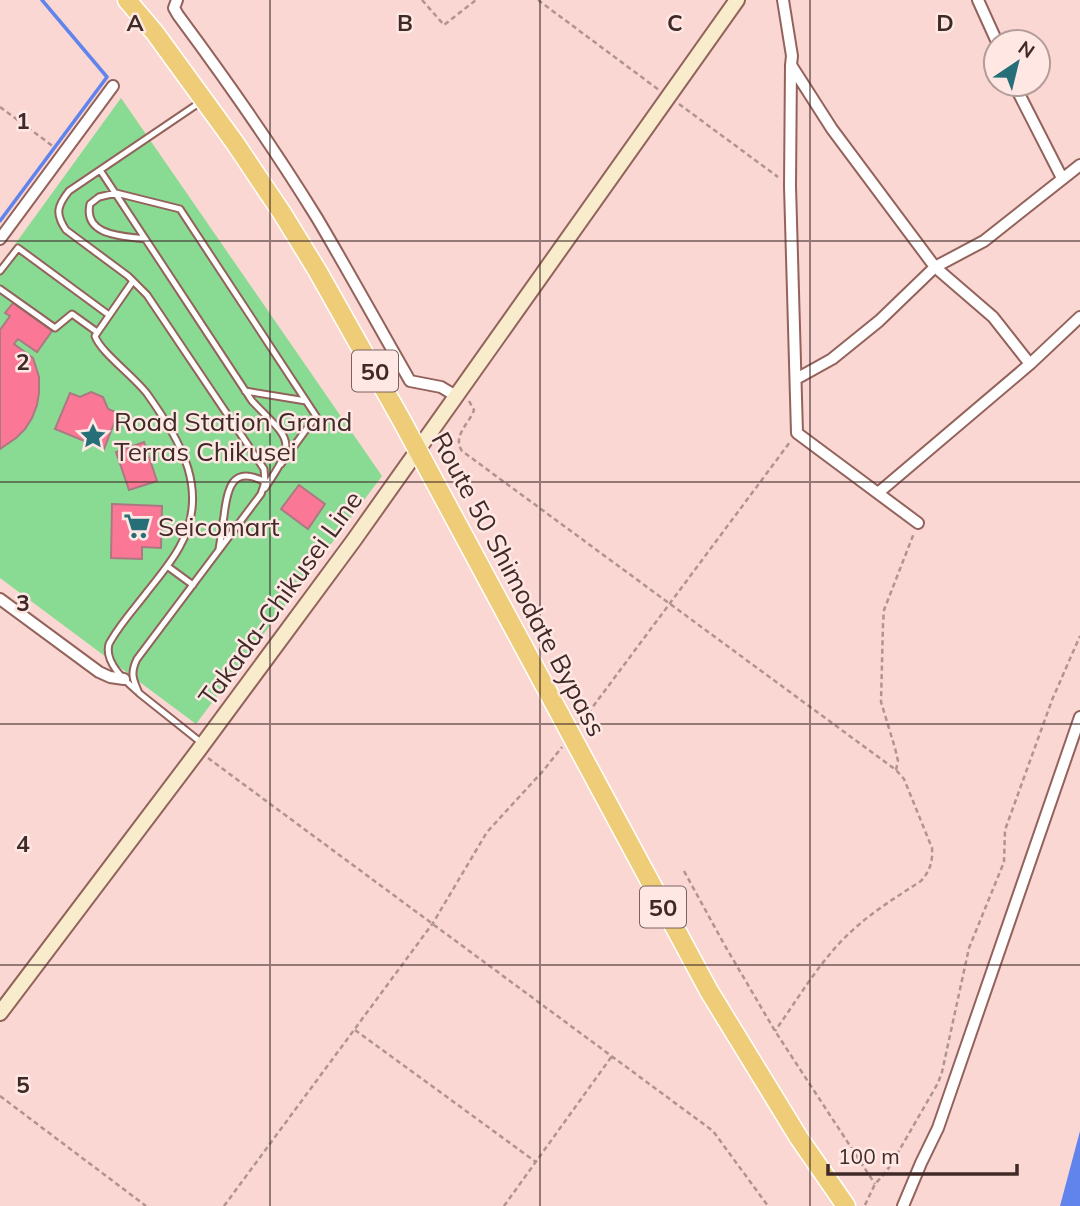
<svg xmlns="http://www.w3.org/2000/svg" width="1080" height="1206" font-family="Mulish,sans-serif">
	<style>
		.green { fill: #89db94 }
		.water { fill: #6184ec }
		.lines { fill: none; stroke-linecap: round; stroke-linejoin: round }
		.stream { stroke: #6184ec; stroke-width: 3.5 }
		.building { fill: #fa7895; stroke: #ac7982; stroke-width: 2 }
		.service-casing { stroke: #93625b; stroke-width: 9 }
		.minor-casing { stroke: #93625b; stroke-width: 14 }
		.secondary-casing { stroke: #93625b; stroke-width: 18 }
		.trunk-casing { stroke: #fff; stroke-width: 21 }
		.path { stroke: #b19390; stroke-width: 2.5; stroke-dasharray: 5 3.5; stroke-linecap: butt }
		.service { stroke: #fff; stroke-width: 5 }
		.minor { stroke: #fff; stroke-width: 10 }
		.secondary { stroke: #f8eccd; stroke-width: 14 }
		.trunk { stroke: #eecc78; stroke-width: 18 }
		.grid { fill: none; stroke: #402a28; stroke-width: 2; stroke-opacity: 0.55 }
		.labels { text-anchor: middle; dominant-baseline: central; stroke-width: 5; stroke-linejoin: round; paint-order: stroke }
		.shield { fill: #ffe8e4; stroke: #796360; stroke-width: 2 }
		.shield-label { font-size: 24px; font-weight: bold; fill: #402a28 }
		.poi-label { font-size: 26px; fill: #402a28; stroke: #ffe8e4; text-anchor: start }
		.street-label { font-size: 26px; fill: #402a28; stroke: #ffe8e4 }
		.grid-label { font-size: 23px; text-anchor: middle; font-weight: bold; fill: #402a28; stroke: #ffe8e4; stroke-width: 5; stroke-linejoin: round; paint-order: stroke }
	</style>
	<rect width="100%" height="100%" fill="#fad7d3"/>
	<path class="green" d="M121,98L382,476L196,724L0,578V265Z"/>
	<path class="water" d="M1080,1131V1206H1060Z"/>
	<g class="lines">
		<path class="stream" d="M0,221L107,77L42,0"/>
	</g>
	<path class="building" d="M13,303L52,331L37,352L18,339L14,344L33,358L39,377V393L37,405L32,418L25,429L16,438L0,449V330L10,316L5,313Z
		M91,392L103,397L108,409L118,413L104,449L55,429L70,393L80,397Z
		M144,442L157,481L129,490L116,452Z
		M299,485L325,504L308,529L281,509Z
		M112,504L162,506L161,548L142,547V559L111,558Z"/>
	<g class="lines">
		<g class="service-casing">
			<path id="service" d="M202,101L69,191C57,206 55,214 66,230L128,276L147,295L264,469L265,482L261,494L137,659C130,673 133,680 139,693L203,744
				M100,170L252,401C289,440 299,438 265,488
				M145,239C123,236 83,236 90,204L99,197L116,193L180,209L316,416L281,464
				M0,271L18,248L109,315
				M133,281L95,336C100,352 136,378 148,395C181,442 211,492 179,548C170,564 158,578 147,592C135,608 119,625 109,644C104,662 124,680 137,691
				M0,289L55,328L72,314L97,332
				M245,391L306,401
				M219,549C221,538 222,527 224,516C227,489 232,464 265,482
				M167,566L193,585"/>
		</g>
		<g class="minor-casing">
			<path id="minor" d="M177,0L174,8L178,15C227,81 274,148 317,218C349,272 379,327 410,381L441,387L456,396
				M783,0L792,56L791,65L790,186L797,433L918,523
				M978,0L997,42
				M791,65L832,129L935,267L993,317L1030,364
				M1014,84L1062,178
				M0,239L113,86
				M796,379L832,359L879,321L935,267L984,241L1080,165
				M878,493L1030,364L1080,317
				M0,599L99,672L110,677L124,679
				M903,1206L921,1163L938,1128L1080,717"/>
		</g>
		<g class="secondary-casing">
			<path id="secondary" d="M0,1013L198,751L354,540L737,0"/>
		</g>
		<g class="trunk-casing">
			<path id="trunk" d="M127,0L155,33L235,143L282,213L317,270L402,421L709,991L799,1138L846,1206"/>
		</g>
		<path class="path" d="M422,0L444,25L476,0
			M538,0L659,90
			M679,104L778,177
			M0,107L54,147
			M469,401L474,410C469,424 452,436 462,451L896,770L904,779L932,848C933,861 930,871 921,881C898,896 875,910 855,928C822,957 800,996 775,1031
			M583,720L790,442
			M208,758L713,1131L768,1206
			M896,770L898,761L895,748L881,702L883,624L884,610L914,533
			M684,871L724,944L775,1031L875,1184
			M355,1030L536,1162
			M0,1096L146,1206
			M865,1205L875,1184L886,1172L896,1156L938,1083L942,1072L969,948L1004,862L1005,830L1052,700L1080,636
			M224,1206L433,923L487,832L543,771L562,747
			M504,1206L612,1056"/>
		<use href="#service" class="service"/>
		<use href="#minor" class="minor"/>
		<use href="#secondary" class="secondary"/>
		<use href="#trunk" class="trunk"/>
	</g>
	<path class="grid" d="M270,0V1206M540,0V1206M810,0V1206M0,241H1080M0,482H1080M0,724H1080M0,965H1080"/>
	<defs>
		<g id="sight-bare" transform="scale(2.1)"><path d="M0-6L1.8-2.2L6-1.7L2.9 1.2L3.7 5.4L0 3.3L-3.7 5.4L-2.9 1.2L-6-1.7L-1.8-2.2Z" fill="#266f79" stroke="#ffe8e4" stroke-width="2.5" paint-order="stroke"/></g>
		<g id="supermarket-bare" transform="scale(2.1)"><path d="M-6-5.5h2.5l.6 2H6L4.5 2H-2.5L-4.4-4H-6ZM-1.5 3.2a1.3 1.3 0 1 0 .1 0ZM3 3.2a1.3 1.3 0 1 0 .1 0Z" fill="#266f79" stroke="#ffe8e4" stroke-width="2.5" paint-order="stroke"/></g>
	</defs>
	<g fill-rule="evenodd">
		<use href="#sight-bare" x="93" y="436"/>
		<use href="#supermarket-bare" x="137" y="526"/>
	</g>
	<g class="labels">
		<g class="shield">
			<rect x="352" y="350.5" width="46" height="41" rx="5"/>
			<rect x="640" y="886.5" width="46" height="41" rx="5"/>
		</g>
		<g class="shield-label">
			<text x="375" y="371">50</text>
			<text x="663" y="907">50</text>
		</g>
		<g class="poi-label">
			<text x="114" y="421">Road Station Grand<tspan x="114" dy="30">Terras Chikusei</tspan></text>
			<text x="158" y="526">Seicomart</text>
		</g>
		<g class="street-label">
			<text transform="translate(519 584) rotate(62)">Route 50 Shimodate Bypass</text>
			<text transform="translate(280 598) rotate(-54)">Takada-Chikusei Line</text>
		</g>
	</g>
	<g class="grid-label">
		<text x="135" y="31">A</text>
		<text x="405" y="31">B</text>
		<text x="675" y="31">C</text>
		<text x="945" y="31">D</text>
		<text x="23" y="129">1</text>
		<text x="23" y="370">2</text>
		<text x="23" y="611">3</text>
		<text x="23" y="852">4</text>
		<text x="23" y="1093">5</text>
	</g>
	<g transform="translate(1017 63) rotate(35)"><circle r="33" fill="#ffe8e4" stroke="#b39c99" stroke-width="2"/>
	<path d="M0-5L12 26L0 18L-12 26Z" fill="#266f79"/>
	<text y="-10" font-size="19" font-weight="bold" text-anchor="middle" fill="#402a28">N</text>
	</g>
	<path d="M828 1164v10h189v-10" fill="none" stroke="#402a28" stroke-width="3.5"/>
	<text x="838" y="1164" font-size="21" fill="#402a28" stroke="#ffe8e4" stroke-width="5" paint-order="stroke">100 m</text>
</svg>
